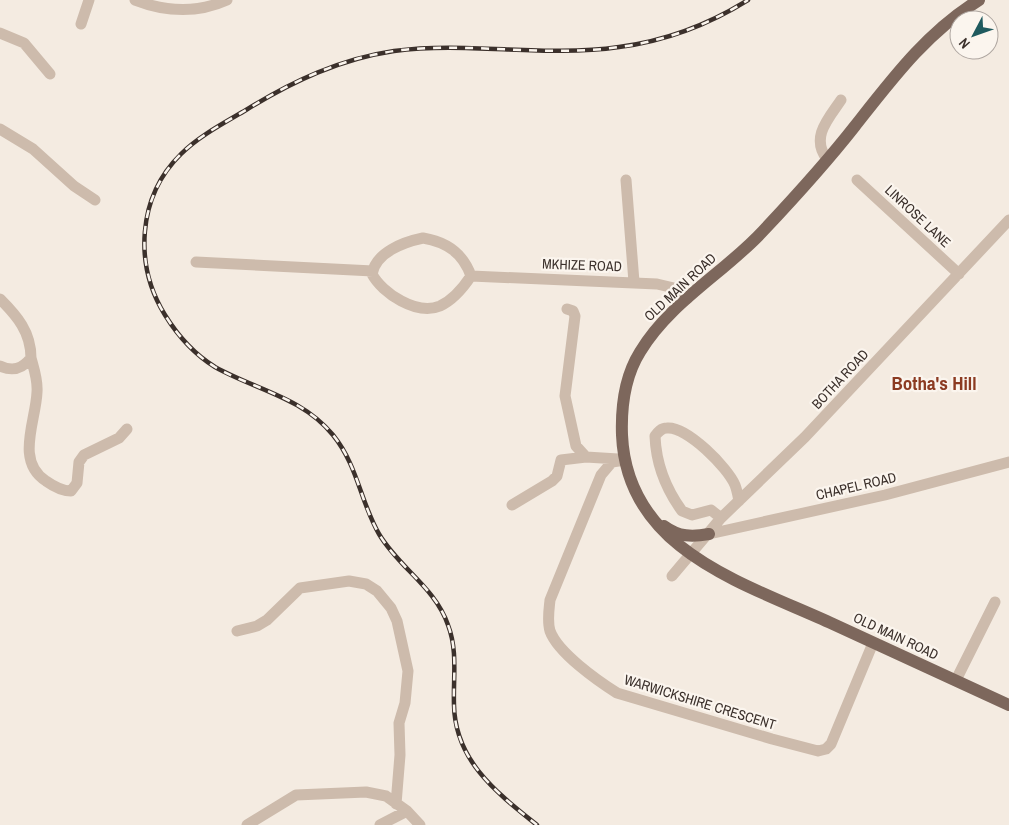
<svg xmlns="http://www.w3.org/2000/svg" width="1009" height="825" font-family="'Archivo Narrow',sans-serif">
	<style>
		.lines { fill: none; stroke-linecap: round; stroke-linejoin: round }
		.minor { stroke: #cdbbac; stroke-width: 11 }
		.major { stroke: #7d675c; stroke-width: 12 }
		.rail-casing { stroke: #3b302b; stroke-width: 4.5 }
		.rail { stroke: #fbf5ee; stroke-width: 2.5; stroke-dasharray: 8; stroke-linecap: butt }
		.labels { text-anchor: middle; dominant-baseline: central; stroke-width: 4.5; stroke-linejoin: round; paint-order: stroke }
		.street-label { font-size: 14px; fill: #3b302b; stroke: #fbf5ee }
		.district-label { font-size: 19px; font-weight: bold; fill: #8c3b22; stroke: #fbf5ee }
	</style>
	<rect width="100%" height="100%" fill="#f4ebe1"/>
	<g class="lines">
		<path class="minor" d="M135,0C166,12 196,14 227,0
			M81,24L89,0
			M0,33L24,43L50,74
			M0,129L33,149L74,186L95,200
			M827,159C810,137 829,118 841,100
			M626,180L634,282
			M857,180L959,274
			M423,238C447,242 463,253 471,276C463,288 453,300 440,306C417,316 382,293 372,274C376,252 404,242 423,238Z
			M196,262L373,271
			M471,276L657,284L674,288L687,299
			M0,299C17,316 31,332 31,358C22,369 13,372 0,366
			M567,309L573,311L575,316L565,396L576,446L586,457
			M31,358C34,369 38,380 37,392C36,421 15,461 46,481C53,486 62,491 71,491L77,483L79,462L84,455L119,438L127,429
			M625,460L612,462L601,475L550,600C549,610 547,621 550,631C558,653 598,681 617,693L772,739L818,751L826,749L831,744L873,643
			M512,505L552,481L557,476L561,460L586,457L618,459
			M721,518L711,510L692,515L682,511C666,489 656,463 655,436C658,432 661,428 667,428C687,426 728,468 735,485C737,490 738,496 739,501
			M709,534L885,495L1009,462
			M672,576L721,518L805,437L1009,220
			M237,631L257,626L267,620L300,588L349,581L366,584L377,591L391,608L397,621L408,671L405,703L399,723L400,755L396,804
			M956,680L995,602
			M247,825L296,795L366,792L386,796L407,811L420,825
			M380,825L407,811"/>
		<path class="major" d="M979,0C928,31 892,79 855,126C826,163 795,197 763,231C724,273 670,302 640,352C625,376 621,406 622,435C627,551 744,583 833,624C891,651 950,678 1009,705
			M664,526C679,537 692,537 709,534"/>
		<g class="rail-casing">
			<path id="rail" d="M537,825C497,793 455,761 454,705C453,678 458,651 448,625C435,587 399,568 379,534C360,501 358,466 333,435C302,397 256,390 215,367C194,354 178,336 165,315C134,265 137,197 181,154C199,136 224,123 246,110C293,81 340,59 394,51C468,41 544,58 619,47C665,41 708,25 748,0"/>
		</g>
		<use href="#rail" class="rail"/>
	</g>
	<g class="labels">
		<g class="street-label">
			<text transform="translate(918 216) rotate(43)">LINROSE LANE</text>
			<text transform="translate(582 265) rotate(2)">MKHIZE ROAD</text>
			<text transform="translate(680 287) rotate(-43)">OLD MAIN ROAD</text>
			<text transform="translate(840 379) rotate(-47)">BOTHA ROAD</text>
			<text transform="translate(856 486) rotate(-13)">CHAPEL ROAD</text>
			<text transform="translate(896 636) rotate(25)">OLD MAIN ROAD</text>
			<text transform="translate(700 702) rotate(17)">WARWICKSHIRE CRESCENT</text>
		</g>
		<g class="district-label">
			<text x="934" y="383">Botha's Hill</text>
		</g>
	</g>
	<g transform="translate(974 35) rotate(229)"><circle r="24" fill="#fbf5ee" stroke="#aea6a0"/>
	<path d="M0-4L9 19L0 12L-9 19Z" fill="#1f5a5e"/>
	<text y="-8" font-size="14" font-weight="bold" text-anchor="middle" fill="#3b302b">N</text>
	</g>
</svg>
